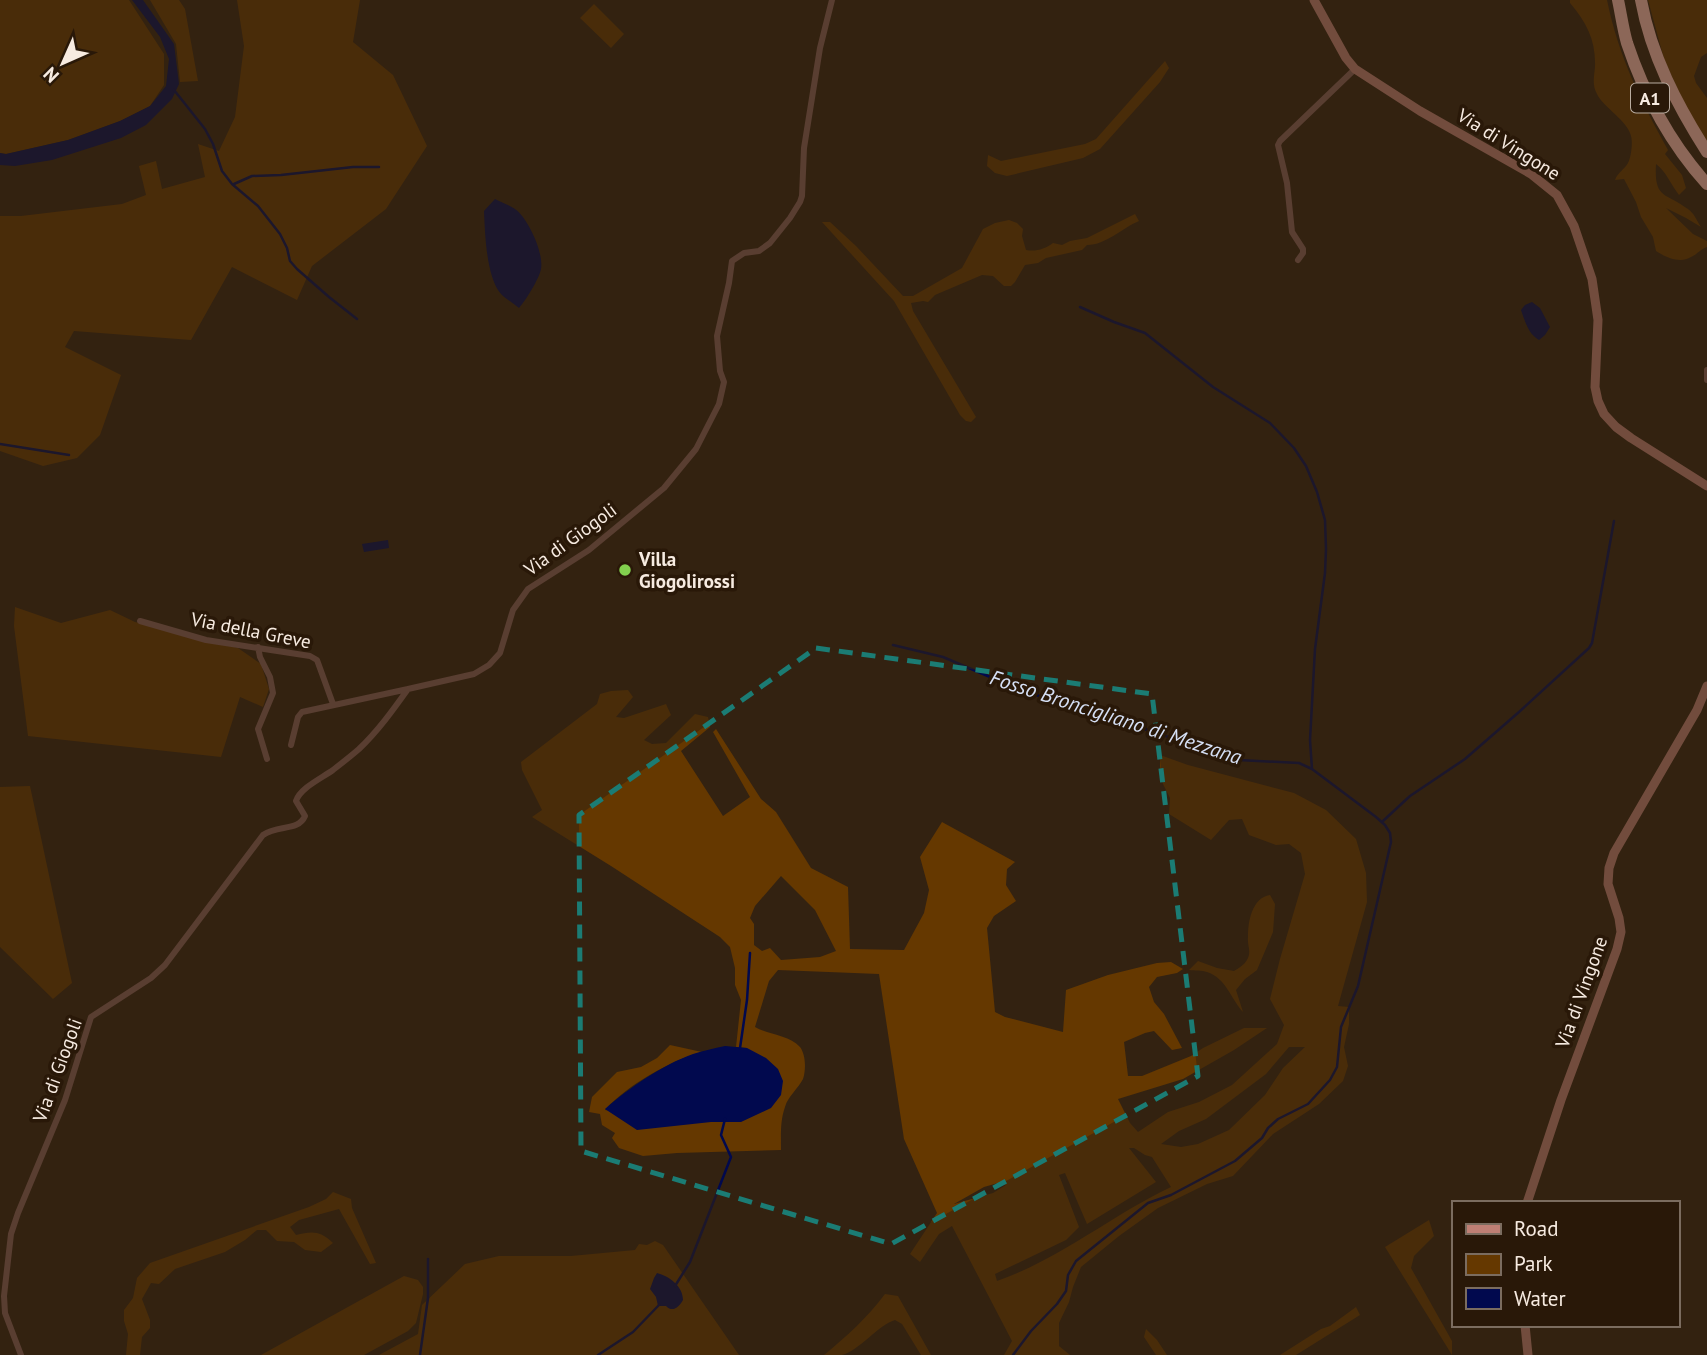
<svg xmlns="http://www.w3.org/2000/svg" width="1707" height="1355" font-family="'PT Sans',sans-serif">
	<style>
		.green { fill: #653800; fill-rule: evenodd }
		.water { fill: #01094e }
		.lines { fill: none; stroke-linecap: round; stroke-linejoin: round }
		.stream { stroke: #01094e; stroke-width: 2.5 }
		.street { stroke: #885f59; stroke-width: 6 }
		.secondary { stroke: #bf7f74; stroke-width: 9 }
		.highway { stroke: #f8bab0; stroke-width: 12 }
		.marked { fill: none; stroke: #1b7c74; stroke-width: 5; stroke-dasharray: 14 9; stroke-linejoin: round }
		.poi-dot { fill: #83d04e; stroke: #291808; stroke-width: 2.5 }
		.labels { text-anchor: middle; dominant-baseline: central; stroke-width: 7; stroke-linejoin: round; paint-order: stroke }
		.shield { fill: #291808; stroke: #b9aca0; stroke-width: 2 }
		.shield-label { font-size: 18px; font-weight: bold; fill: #f7ebe1 }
		.street-label { font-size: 19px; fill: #f7ebe1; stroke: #291808 }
		.poi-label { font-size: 19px; font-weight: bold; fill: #f7ebe1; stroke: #291808; text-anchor: start }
		.water-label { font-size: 21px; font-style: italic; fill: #d5dff4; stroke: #291808 }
	</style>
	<rect width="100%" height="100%" fill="#321"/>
	<path class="green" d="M0,0H129L164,54V85L150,106L120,121L68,140L6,154L0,153Z
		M150,0H179L185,9L198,81L180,82L176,44Z
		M237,0H360L353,42L393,75L427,146L386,209L312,266L297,300L232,267L191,340L74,331L65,347L121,375L100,435L77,458L43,466L0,451V216H21L122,204L146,195L139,166L156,161L162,189L205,177L198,144L219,151L235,117L244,46Z
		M1570,0H1607C1619,58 1640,99 1668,150L1665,154L1682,175L1686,188L1679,195C1671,185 1666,171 1656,164C1654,199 1665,192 1688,209C1694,213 1697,221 1701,227L1686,218L1666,208L1693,234L1707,241V247C1699,250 1698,254 1691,257C1680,264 1665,257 1656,251L1653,237L1641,217L1636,202L1624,179L1615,180C1618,172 1624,170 1628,163C1631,157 1633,143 1631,136C1628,121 1603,107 1597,94C1592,85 1594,77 1595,67C1596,41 1587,23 1570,3Z
		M1648,0H1707V53L1701,57L1694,76L1696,83L1707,98V143L1682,99L1664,59Z
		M594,4L624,34L611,48L580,18Z
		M1165,61L1169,68L1160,82L1100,149L1083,158L1007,176L995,173L987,166L988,155L1001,161L1085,144L1096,139Z
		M1135,214L1139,221C1122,228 1106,245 1087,245L1082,250L1046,258L1038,263L1025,265L1015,282L1011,286H1004L993,276L982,275L935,295L928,302L923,301L911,303L913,311L976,417L971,422L966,421L960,415L894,301L822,222H830L856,246L903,296H913L962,268L983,229L995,223L1009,220L1017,223L1023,229L1022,236L1026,250C1036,252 1045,249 1053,243L1062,245L1070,241L1087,238Z
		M15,607L61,623L110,610L135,622L238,648L261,664L269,689L263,707L240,697L221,757L28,736L14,626Z
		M628,690L633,697L616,717L624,718L666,704L671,715L644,740L652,744L666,743L695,714L708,717L710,727L681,751L723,816L750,797L713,732L716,729L761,799L776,812L811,868L848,887L850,949L904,950L924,913L929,890L920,857L942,822L1015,862L1007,869L1006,885L1016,901L994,916L987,928L995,1012L1005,1017L1063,1032L1066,990L1108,975L1157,963L1171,962L1183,969L1177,973L1157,977L1149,987L1154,1002L1164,1014L1182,1048L1172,1050L1154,1031L1145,1033L1124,1042L1128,1076H1142L1191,1056L1203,1048L1244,1028H1267L1234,1050L1183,1079L1118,1099L1130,1123L1138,1132L1168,1112L1199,1102L1232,1085L1277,1044L1284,1025L1270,999L1280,959L1305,874L1301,853L1289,844L1276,845L1249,835L1242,819L1229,820L1211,840L1169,814L1170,798L1163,784L1160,766V755L1188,765L1294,793L1326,810L1356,839L1366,873L1367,902L1338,1006L1349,1007V1024L1344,1047L1348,1066L1343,1081L1319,1104L1273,1134L1233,1176L1207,1184L1158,1208L1119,1236L1081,1267L1073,1287L1069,1302L1059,1323V1346L1070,1355H1004L1012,1341L952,1226L939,1234L920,1262L910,1254L937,1213L904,1139L879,974L778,970L769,981L755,1027C769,1035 789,1035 800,1047C806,1055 806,1070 803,1079C798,1089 788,1096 785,1107C780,1121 781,1135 781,1150L677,1153L643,1156L619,1148L612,1138L615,1133L602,1125L600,1114L589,1112L592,1097L617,1072L641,1067L657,1058L670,1045L702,1052C670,1061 627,1085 605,1110L711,1122H741L747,1048L736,1047L741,1000L735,985V968L730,947L720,937L611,866L532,817L542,810L522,770L521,762L597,704L600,694L611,691ZM781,876L815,910L836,951L820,957L781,960L770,948L762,951L754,945V924L750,918L755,906ZM1289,1047H1305L1283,1068L1265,1095L1229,1130L1198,1144L1181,1147L1161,1144L1179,1131L1206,1119L1266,1074ZM1129,1148H1134L1145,1155L1152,1157L1171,1187C1112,1215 1060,1259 997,1281L995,1274L1066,1240L1079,1227L1059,1175L1065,1173L1087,1224L1156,1182ZM998,1183L1006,1185L993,1193L954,1204L984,1187Z
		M30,786L72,983L53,999L0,947V787Z
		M1270,895L1275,904L1273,932L1257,970L1245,979L1236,990L1243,1012C1231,999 1226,978 1207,972C1202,970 1195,971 1189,970L1198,961L1217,968L1234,971C1239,968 1244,965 1247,960C1252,951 1247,946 1248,937C1248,921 1252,898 1270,895Z
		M333,1192L351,1199L352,1208L376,1263L370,1264L339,1209L299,1220L290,1227L296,1235C313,1231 320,1231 333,1243L321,1252L305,1250L294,1242L277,1241L266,1230H257L245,1240L225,1252L175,1269L159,1284L151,1283L142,1299L150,1320V1328L142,1337L140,1355H126L128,1334L124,1321V1310L133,1298L137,1278L150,1263L309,1207L326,1199Z
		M1429,1220L1434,1236L1414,1256L1411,1268L1452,1341V1355L1385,1247Z
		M655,1241L663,1245L739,1355H379L418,1334L422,1305L465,1264L499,1256H571L635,1250L639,1244L647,1245Z
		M404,1276L418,1280L423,1287V1294L416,1323L408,1331L364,1355H261Z
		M885,1294L898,1296L931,1355H921L902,1324L895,1320C878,1325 859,1351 842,1355C836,1355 829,1355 824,1355C847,1336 867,1318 885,1294Z
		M1356,1307L1360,1315L1296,1355H1280L1321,1329L1330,1326Z
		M1146,1329L1157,1340L1167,1355H1156L1144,1337Z"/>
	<path class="water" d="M132,0H143L174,44L179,84L172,99L146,125L121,138L52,160L15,166L0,165V153L6,154L68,140L120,121L150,106L166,86L169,59L160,37Z
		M495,199C501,202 509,205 515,209C528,218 544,253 541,269C539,279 526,300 519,308C513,303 506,299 501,294C486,277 485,232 484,211Z
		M1532,302L1540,308L1550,327L1545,335L1539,340C1528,334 1525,321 1521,310L1525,305Z
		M388,540L389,548L364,552L362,544Z
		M725,1046L747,1048L766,1058L778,1069L783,1081L781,1095L771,1108L741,1122H711L637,1130L605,1109C629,1088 662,1065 693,1054C703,1051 714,1048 725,1046Z
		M657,1273C669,1276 683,1286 683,1300C679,1307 673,1313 666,1306H658L656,1297L650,1289L654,1278Z"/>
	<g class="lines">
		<path class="stream" d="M174,90L205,129L213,144L222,171L232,184L258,206L280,234L287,248L290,261L297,269L329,297L357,319
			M234,184L252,176L281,175L353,167H379
			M1080,307L1114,322L1145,333L1213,387L1270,423L1294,448L1306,466L1317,492L1325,520L1326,549L1325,573L1315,649L1310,740L1312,769
			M0,444L69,455
			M893,645L943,657L1023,691L1062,703L1114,715L1147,730L1239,760L1299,763L1312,769L1376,817L1385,825L1390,833L1391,842L1358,986L1341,1027L1337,1067L1330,1080L1308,1104L1278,1119L1268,1128L1262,1138L1235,1161L1171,1195L1148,1203L1076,1261L1068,1275L1066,1291L1057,1304L1031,1331L1013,1355
			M1383,821L1410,796L1465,759L1519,712L1589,648L1592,643L1614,521
			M740,1048L747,1000L750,953
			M675,1286L690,1262L731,1157L721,1135L725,1119
			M420,1355L428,1298V1259
			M598,1355L633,1332L659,1305"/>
		<path class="street" d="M1298,260L1303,253V249L1292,232L1287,183L1278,145L1280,141L1355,69
			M1707,370V380
			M140,621L206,640L310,656L317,660L333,704
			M258,647L260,657L270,677L273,693L258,729L267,759
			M291,745L298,717L302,712L408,689
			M21,1355L5,1313L4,1296L11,1234L18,1213L65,1100L91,1017L151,978L165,965L263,835C278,824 298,832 305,816L296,801C300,788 322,778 333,770C342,763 351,756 359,749C378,731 393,710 408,689L474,674L489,665L500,653L513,610L528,589L589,550L664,488L696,449L719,404L724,382L720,371L717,336L729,283L732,261L744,253L759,251L770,243L790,218L800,202L802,196L804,148L820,48L832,0"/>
		<path class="secondary" d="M1314,0L1346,58L1355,69L1420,111L1531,174L1557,195L1574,226L1592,279L1598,320L1595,387L1598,401L1604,414L1616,427L1631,438L1707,486
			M1527,1203L1561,1100L1617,949L1621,932L1619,918L1608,884L1609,868L1614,853L1697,710L1707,686
			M1525,1325L1528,1355"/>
		<path class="highway" d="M1618,0C1621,14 1623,29 1627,43C1644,94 1671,144 1707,184
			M1641,0C1651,55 1677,105 1707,152"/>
	</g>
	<path d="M0 0H1707V1355H0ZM816,648L1152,694L1198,1076L891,1244L581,1151L579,815Z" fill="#321" fill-opacity=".55" fill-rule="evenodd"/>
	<path class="marked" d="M816,648L1152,694L1198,1076L891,1244L581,1151L579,815Z"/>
	<circle class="poi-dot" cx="625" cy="570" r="7"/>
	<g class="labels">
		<rect class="shield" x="1631" y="83.5" width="38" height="29" rx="5"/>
		<g class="shield-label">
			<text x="1650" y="98">A1</text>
		</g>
		<g class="street-label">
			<text transform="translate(1509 144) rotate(32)">Via di Vingone</text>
			<text transform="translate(570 539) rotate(-36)">Via di Giogoli</text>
			<text transform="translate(251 630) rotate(11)">Via della Greve</text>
			<text transform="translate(1581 992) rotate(-70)">Via di Vingone</text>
			<text transform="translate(57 1070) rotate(-70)">Via di Giogoli</text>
		</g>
		<g class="poi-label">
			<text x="639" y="559">Villa<tspan x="639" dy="22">Giogolirossi</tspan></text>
		</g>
		<g class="water-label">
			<text transform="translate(1116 717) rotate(18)">Fosso Broncigliano di Mezzana</text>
		</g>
	</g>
	<rect x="1452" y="1201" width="228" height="126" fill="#291808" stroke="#7b6c5f" stroke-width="2"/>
	<rect x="1466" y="1224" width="35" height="10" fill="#bf7f74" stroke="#7b6c5f" stroke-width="2"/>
	<text x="1514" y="1236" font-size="21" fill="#f7ebe1">Road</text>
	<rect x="1466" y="1254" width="35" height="21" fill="#653800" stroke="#7b6c5f" stroke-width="2"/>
	<text x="1514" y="1271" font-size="21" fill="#f7ebe1">Park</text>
	<rect x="1466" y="1288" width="35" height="21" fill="#01094e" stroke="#7b6c5f" stroke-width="2"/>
	<text x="1514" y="1306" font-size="21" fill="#f7ebe1">Water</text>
	<g transform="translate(63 63) rotate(225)" stroke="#291808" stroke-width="5" paint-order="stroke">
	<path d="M0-5L12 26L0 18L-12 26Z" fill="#f7ebe1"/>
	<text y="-10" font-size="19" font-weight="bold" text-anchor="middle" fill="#f7ebe1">N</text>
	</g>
</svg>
